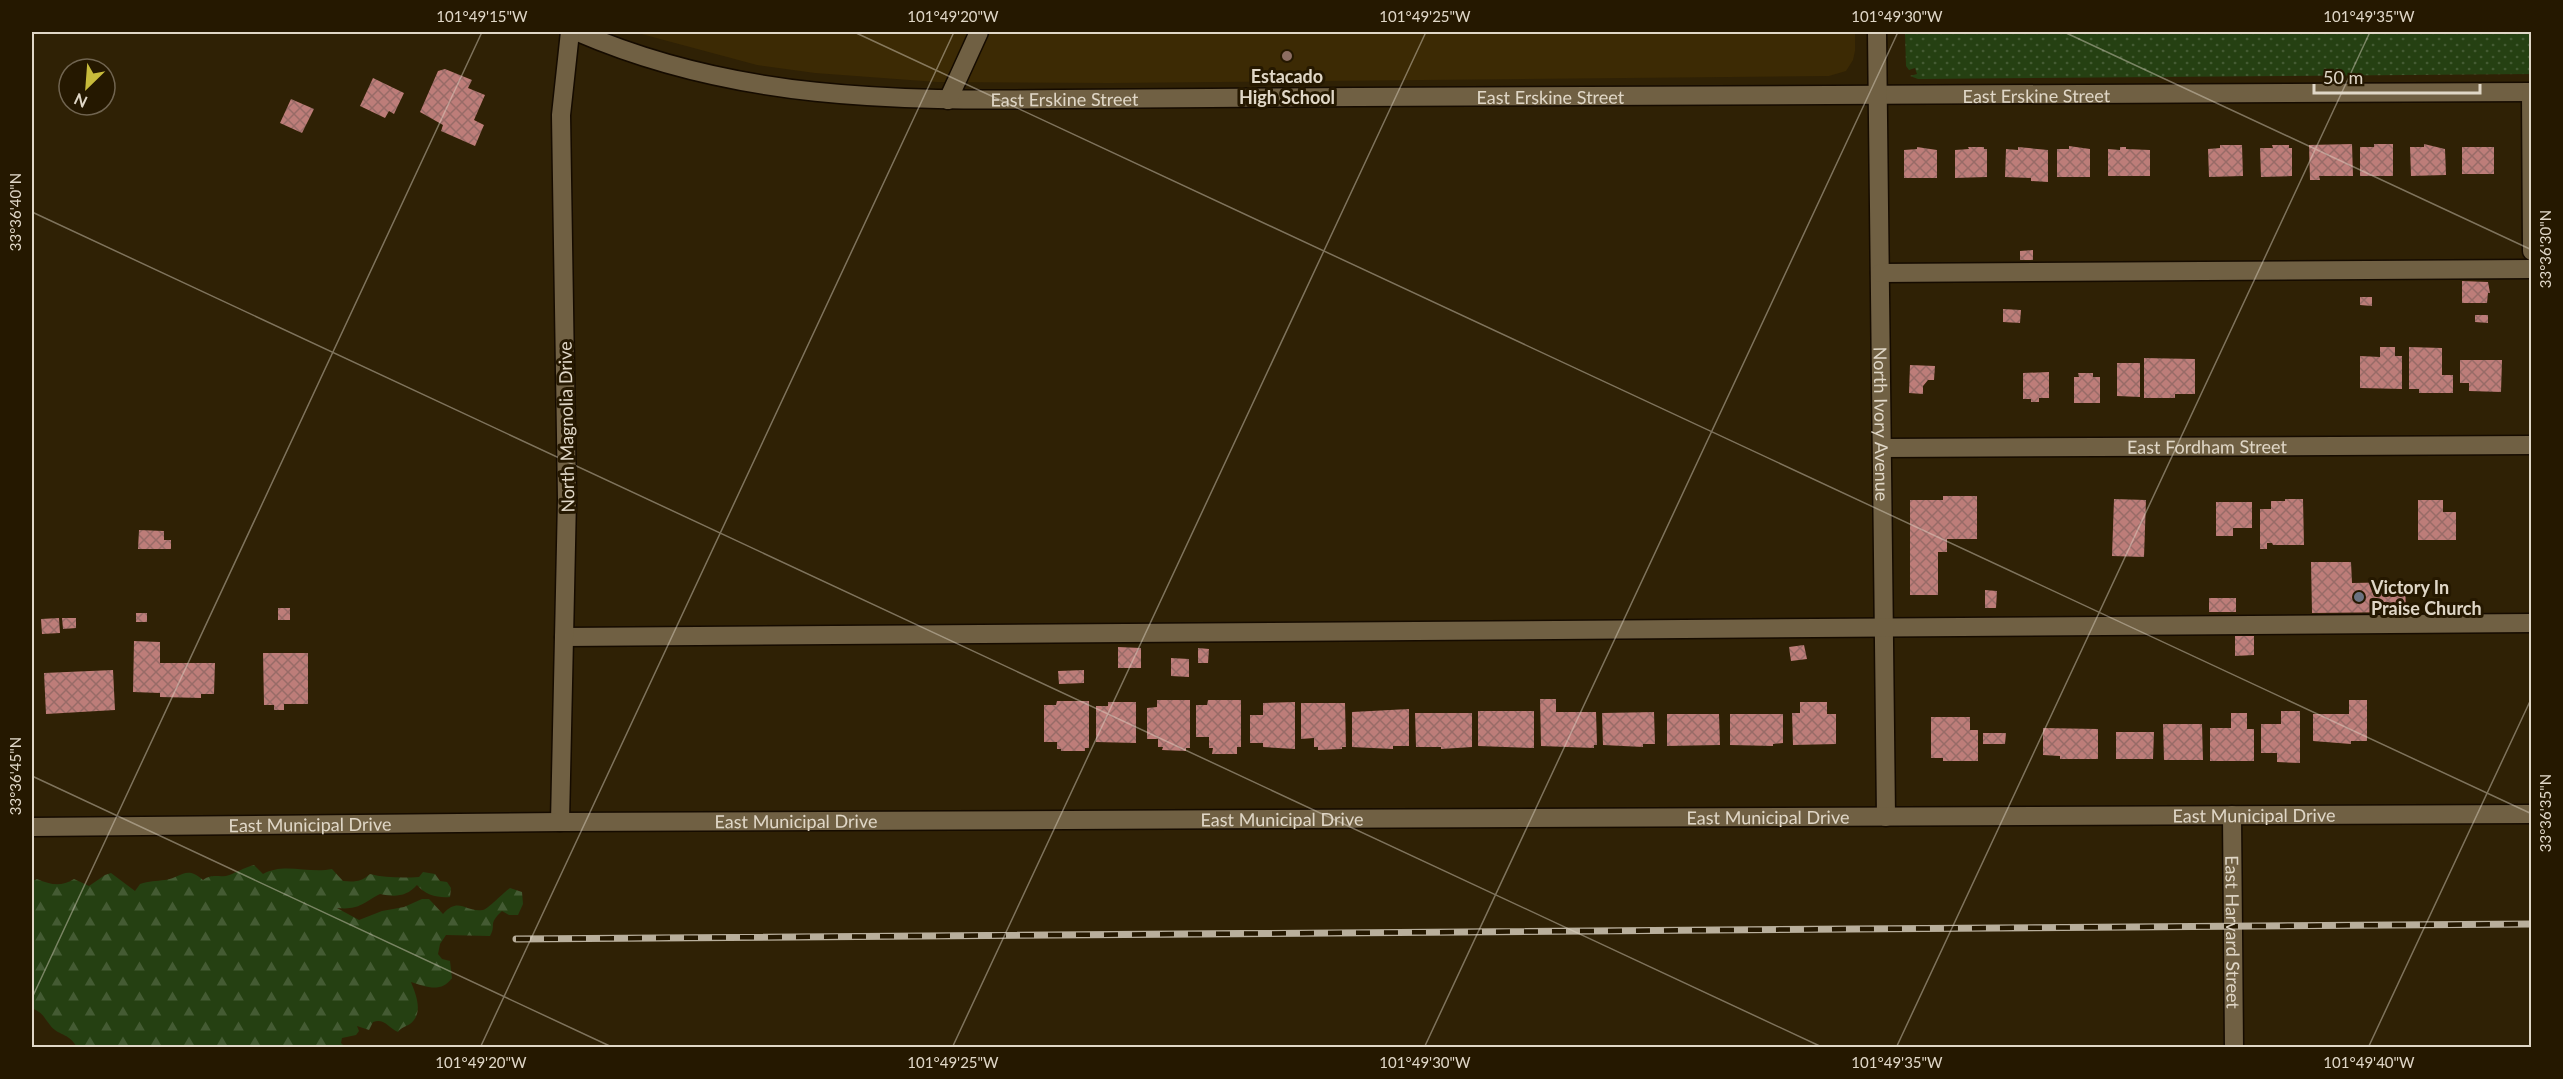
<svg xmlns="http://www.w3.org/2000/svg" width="2563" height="1079" font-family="Lato,sans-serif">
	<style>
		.built { fill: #3c2a04 }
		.grass { fill: url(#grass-dots) }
		.forest { fill: url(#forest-firs) }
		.building { fill: url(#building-cross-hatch) }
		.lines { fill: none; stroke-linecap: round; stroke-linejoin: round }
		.minor-casing { stroke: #150b00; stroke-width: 21 }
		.minor { stroke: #706043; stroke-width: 18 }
		.rail-casing { stroke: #b9af9c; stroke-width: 7 }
		.rail { stroke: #251800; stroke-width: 4.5; stroke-dasharray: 14; stroke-linecap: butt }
		.ticks { fill: none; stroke: #e0d7c7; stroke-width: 1.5; stroke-opacity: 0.45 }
		.education-dot { fill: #8d6e63; stroke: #251800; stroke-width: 2 }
		.worship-dot { fill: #6b7280; stroke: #251800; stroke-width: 2 }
		.labels { text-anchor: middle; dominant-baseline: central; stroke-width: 6; stroke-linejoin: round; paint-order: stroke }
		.poi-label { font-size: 18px; font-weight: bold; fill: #e0d7c7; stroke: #251800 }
		.street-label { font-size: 18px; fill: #e0d7c7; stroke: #251800 }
		.neatline { fill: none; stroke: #e0d7c7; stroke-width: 2 }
		.ticks-label { font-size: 15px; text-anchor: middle; fill: #e0d7c7 }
	</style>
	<defs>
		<pattern id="grass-dots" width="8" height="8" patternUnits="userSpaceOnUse" patternTransform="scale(1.5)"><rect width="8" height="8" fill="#254012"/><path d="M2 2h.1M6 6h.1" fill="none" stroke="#445b33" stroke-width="1.8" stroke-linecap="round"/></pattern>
		<pattern id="forest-firs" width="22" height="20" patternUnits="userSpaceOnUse" patternTransform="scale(1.5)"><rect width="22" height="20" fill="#254012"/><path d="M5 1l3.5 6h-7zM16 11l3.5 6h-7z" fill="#445b33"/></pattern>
		<pattern id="building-cross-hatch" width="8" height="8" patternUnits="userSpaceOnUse" patternTransform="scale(1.5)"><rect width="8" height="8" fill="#bd7d79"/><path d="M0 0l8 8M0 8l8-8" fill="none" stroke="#986b67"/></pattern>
	</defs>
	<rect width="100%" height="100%" fill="#2f2105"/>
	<path class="built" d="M634,32H1855V51L1853,60L1846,71L1829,76L1110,83L937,82L815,73L757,65Z"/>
	<path class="grass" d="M1905,32H2531V74L1918,79L1910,76L1917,74L1915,68L1909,70L1906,66Z"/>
	<path class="forest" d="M254,865L263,874C284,862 309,874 332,869L343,881C355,882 361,882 370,874C385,878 404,878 419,877L423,872L435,874L440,881L447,882L451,888L450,897C438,898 425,895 417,885C406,897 395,897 380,894C361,904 359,910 337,908L359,920L382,911L404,907L422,899H429L443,914C459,896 466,913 483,910C488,909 504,892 510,888L522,892L523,904L518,915H509L502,911C487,925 497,924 490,936L446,935L440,944L438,954L442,959L450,961L452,978C441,993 427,987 411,982C416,995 424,1013 410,1024C405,1027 402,1027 398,1032C388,1028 385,1018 373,1022L369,1030L357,1026L359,1031L356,1035L342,1038L341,1043L345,1047H77C68,1032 58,1036 50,1025C42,1015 44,1014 32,1008V948L34,947L32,936V881L37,879C51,885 61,887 74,879L89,886L105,875L111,873L135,891L140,884C149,881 156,881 165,880C182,878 185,865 203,880C212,874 216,877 226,876C232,875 245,867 254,865Z"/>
	<path class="building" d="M445,69L472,80L468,88L485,95L474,120L484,125L475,146L441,131L443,125L420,112L438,71Z
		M373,78L404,93L394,114L389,111L385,118L360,106Z
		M291,99L314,109L302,133L280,123Z
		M2352,144L2353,176H2319L2320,180H2310L2309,145Z
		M2374,144H2393V176H2360V147H2374Z
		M2424,144L2445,149L2446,175L2411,176L2410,147H2424Z
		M2220,145H2242L2243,176L2209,177L2208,149L2220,148Z
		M2272,145H2289V148H2292V176L2261,177L2260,148H2273Z
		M2069,146L2090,149V177H2057V149H2069Z
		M1917,147L1937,150V178H1904V150L1917,149Z
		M1968,147H1984V149H1987V177L1955,178V150L1969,149Z
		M2018,147L2048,150V182L2031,181V178L2005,177L2006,149L2018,150Z
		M2120,147H2126V149L2150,150V176H2108V149L2120,150Z
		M2462,147H2494V174H2462Z
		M2033,250V260H2020V251Z
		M2462,281L2488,282L2490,293H2488L2487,303H2462Z
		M2360,297H2372V306L2360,305Z
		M2003,309L2021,310L2020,323L2003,322Z
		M2475,315H2488V323L2475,322Z
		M2380,347H2395V356H2402V389L2360,388V356L2380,357Z
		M2409,347L2442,348V375H2453V393H2419V389H2409Z
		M2144,358L2195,359V394H2175V398H2144Z
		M2460,360H2502L2501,392L2469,391V383H2460Z
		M2117,363H2140V397L2117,396Z
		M1910,365L1935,366L1934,380H1928L1923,386V394L1909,393Z
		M2049,372V398H2039V402H2031V399H2023V373Z
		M2078,373H2093V377H2100V403H2074V377H2079Z
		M1943,496H1977V539H1947V552H1938V595H1910V500H1943Z
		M2114,499L2146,500L2144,557L2112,556Z
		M2285,499H2303L2304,545H2273L2272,543H2267V549H2260V509H2271V501H2285Z
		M2418,500H2443V512H2456V540H2418Z
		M2216,502H2252V528H2233V536H2216Z
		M139,530L164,531V540H171V549H138Z
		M2311,562H2351L2352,583L2405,582L2406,612L2312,613Z
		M1985,590L1997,591L1996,608H1985Z
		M2209,598H2236V612H2209Z
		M278,608H290V620H278Z
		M136,613H147V622H136Z
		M59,618L60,633L42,634L41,619Z
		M62,618H76V628L63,629Z
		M2235,636H2254V655L2235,656Z
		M134,641L160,642V663H215L214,694H201V698L160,697V693L133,692Z
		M1804,645L1807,659L1791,661L1789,647Z
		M1118,647L1141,648V668H1118Z
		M1198,648L1209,649L1208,663H1198Z
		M263,653H308V704H284V710H274V705H264Z
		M1171,658L1189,659V677L1171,676Z
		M113,670L115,710L46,714L44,673Z
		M1084,670V683L1059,684L1058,671Z
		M1540,699H1556V712H1596L1597,745H1594V748L1541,746Z
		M1157,700H1190V748H1186V751L1162,750L1163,747H1158V739H1147V708L1157,707Z
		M1208,700H1241V747H1237V754H1212L1213,748H1209V737H1196V705H1207Z
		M2349,700H2367V741H2351V744L2313,741V714H2349Z
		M1057,701H1089V748H1085V751H1061V749H1057V742H1044V705H1056Z
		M1108,702H1136V743L1096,742V706H1108Z
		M1295,702V749L1263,747V743H1250V715H1263V703Z
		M1800,702H1827V714H1836V744L1793,745L1792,713H1800Z
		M1301,703H1345L1346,747H1342V749L1318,750V747H1314V738L1301,739Z
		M1409,709V746H1393V749L1352,747V712Z
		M1478,711H1534V748L1478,746Z
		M2281,711H2300V763L2277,762V753H2261V724H2281Z
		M1654,712L1655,744H1643V747L1603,745L1602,713Z
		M1415,713H1472V747L1441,749V747H1416Z
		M2231,713H2247V729H2254V761H2210V728H2231Z
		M1667,714H1719L1720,745L1667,746Z
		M1730,714H1783V743L1773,744V746L1730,745Z
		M1931,717H1970V730H1978V761H1943V758H1931Z
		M2163,724H2202L2203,760H2164Z
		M2043,728L2098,729V759H2060V756L2043,755Z
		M2116,732H2154L2153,759H2116Z
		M1983,733H2006L2005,744H1983Z"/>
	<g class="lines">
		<g class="minor-casing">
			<g id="minor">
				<path id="s1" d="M578,32C735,100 894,101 1062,99C1161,99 1259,97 1358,97C1749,97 2140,96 2532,92"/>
				<path id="s2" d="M1877,32L1886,817"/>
				<path d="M2531,92L2532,251"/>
				<path d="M948,100L979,32"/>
				<path d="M1880,273L2532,269"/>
				<path id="s3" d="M1883,448L2532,445"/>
				<path d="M564,637L2532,623"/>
				<path id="s4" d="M2232,815L2234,1048"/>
				<path d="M560,822L567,499L561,115L570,32"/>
				<path id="s5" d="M32,827L560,822L2532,814"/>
			</g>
		</g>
		<use href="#minor" class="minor"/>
		<g class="rail-casing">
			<path id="rail" d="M516,939L2532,924"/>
		</g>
		<use href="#rail" class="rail"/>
	</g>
	<path class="ticks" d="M854,32L2532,814M2064,32L2532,250M32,212L1824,1048M32,776L614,1048M32,998L482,32M480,1048L954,32M952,1048L1426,32M1424,1048L1898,32M1896,1048L2370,32M2368,1048L2532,697"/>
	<circle class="education-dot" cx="1287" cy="56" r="6"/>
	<circle class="worship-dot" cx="2359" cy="597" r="6"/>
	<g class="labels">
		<g class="poi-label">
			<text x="1287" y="76">Estacado<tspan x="1287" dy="21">High School</tspan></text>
			<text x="2371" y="587" text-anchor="start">Victory In<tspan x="2371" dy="21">Praise Church</tspan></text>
		</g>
		<g class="street-label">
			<text stroke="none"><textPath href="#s1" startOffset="981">East Erskine Street</textPath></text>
			<text stroke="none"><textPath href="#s1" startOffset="1467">East Erskine Street</textPath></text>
			<text stroke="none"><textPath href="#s1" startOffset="495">East Erskine Street</textPath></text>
			<text stroke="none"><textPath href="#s2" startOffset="392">North Ivory Avenue</textPath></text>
			<text transform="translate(566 427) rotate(-91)">North Magnolia Drive</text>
			<text stroke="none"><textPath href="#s3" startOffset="324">East Fordham Street</textPath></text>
			<text stroke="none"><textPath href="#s5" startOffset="2222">East Municipal Drive</textPath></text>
			<text stroke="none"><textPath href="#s5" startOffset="1736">East Municipal Drive</textPath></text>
			<text stroke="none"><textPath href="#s5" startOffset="1250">East Municipal Drive</textPath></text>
			<text stroke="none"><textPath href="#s5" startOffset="764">East Municipal Drive</textPath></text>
			<text stroke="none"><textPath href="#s5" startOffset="278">East Municipal Drive</textPath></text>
			<text stroke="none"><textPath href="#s4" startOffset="117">East Harvard Street</textPath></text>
		</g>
	</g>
	<rect width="2563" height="1079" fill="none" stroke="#251800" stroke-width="66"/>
	<g transform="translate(87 87) rotate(205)"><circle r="28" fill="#251800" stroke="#706450" stroke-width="1.5"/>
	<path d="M0-4.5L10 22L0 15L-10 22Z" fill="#c8bb3b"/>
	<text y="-9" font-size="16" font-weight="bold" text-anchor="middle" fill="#e0d7c7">N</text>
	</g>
	<path d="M2314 84v9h166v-9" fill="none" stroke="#e0d7c7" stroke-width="3"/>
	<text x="2323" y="84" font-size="18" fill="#e0d7c7" stroke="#251800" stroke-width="4.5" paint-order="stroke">50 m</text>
	<rect x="33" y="33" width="2497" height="1013" class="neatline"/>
	<g class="ticks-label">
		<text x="482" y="22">101°49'15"W</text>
		<text x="953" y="22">101°49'20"W</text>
		<text x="1425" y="22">101°49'25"W</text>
		<text x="1897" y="22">101°49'30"W</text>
		<text x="2369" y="22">101°49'35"W</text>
		<text transform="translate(16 212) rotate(-90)" y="5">33°36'40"N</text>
		<text transform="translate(2546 249) rotate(-90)" y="5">33°36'30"N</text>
		<text transform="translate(16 776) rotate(-90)" y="5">33°36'45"N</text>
		<text transform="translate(2546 813) rotate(-90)" y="5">33°36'35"N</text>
		<text x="481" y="1068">101°49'20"W</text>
		<text x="953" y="1068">101°49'25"W</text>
		<text x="1425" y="1068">101°49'30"W</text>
		<text x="1897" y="1068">101°49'35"W</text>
		<text x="2369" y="1068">101°49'40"W</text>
	</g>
</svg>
